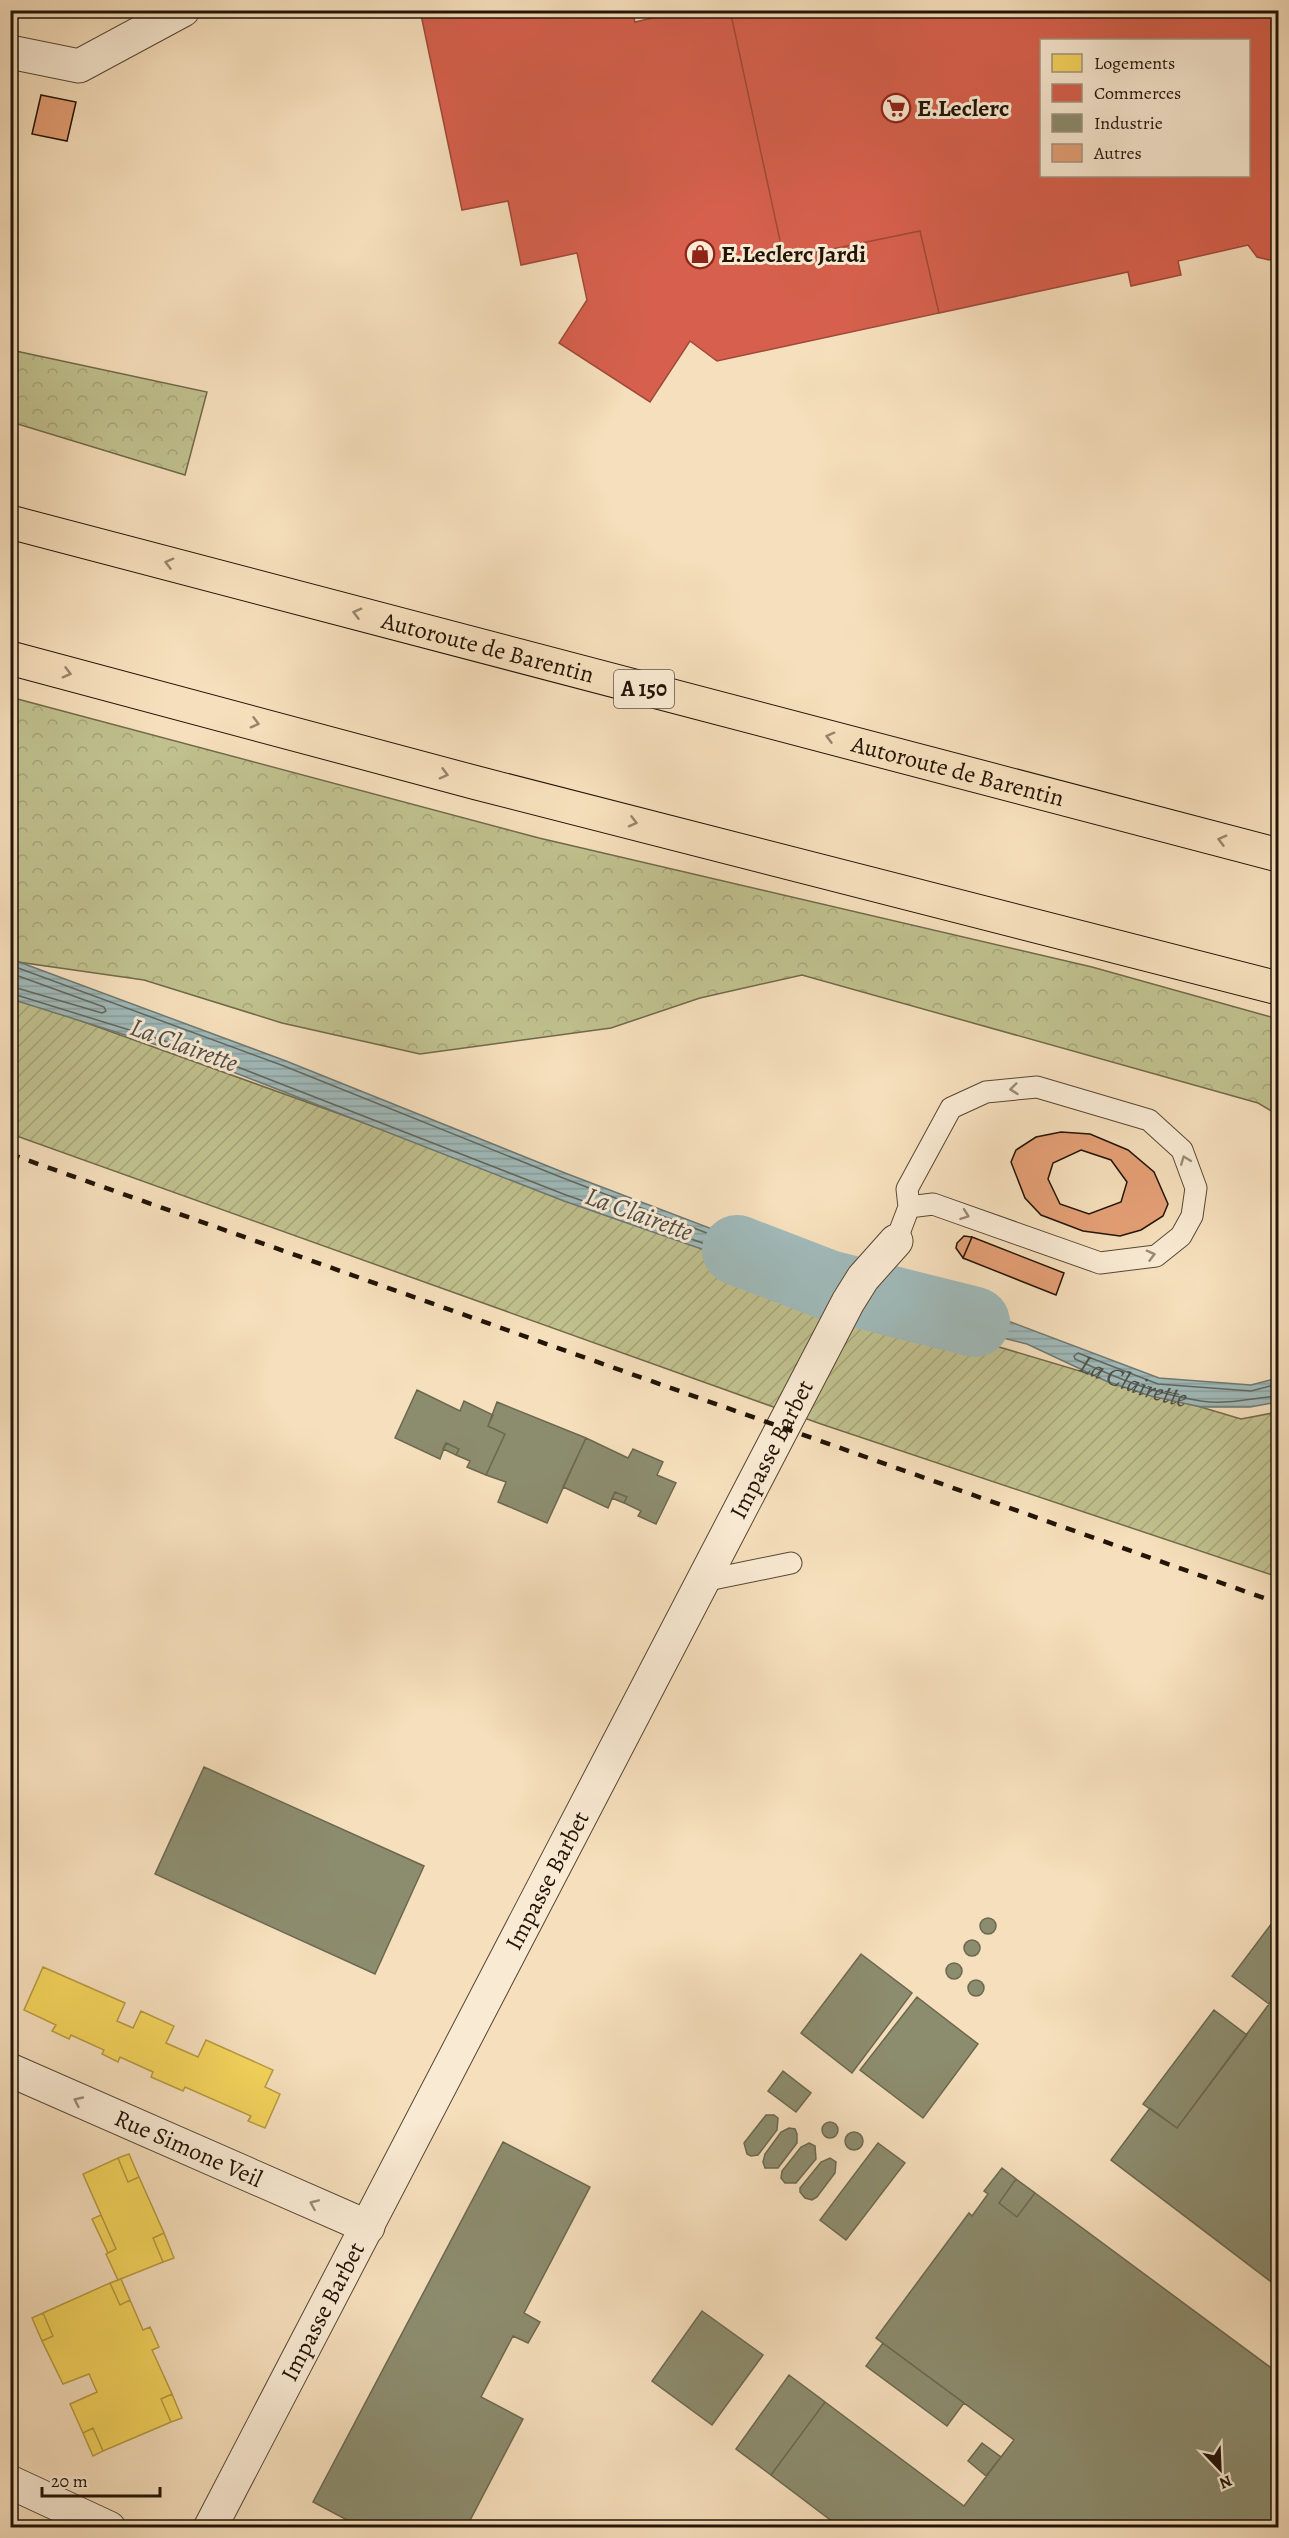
<svg xmlns="http://www.w3.org/2000/svg" width="1289" height="2538" font-family="Alegreya,serif">
	<style>
		.forest { fill: url(#forest-crowns); stroke: #716a4a; stroke-width: 1.5 }
		.garden { fill: url(#garden-furrows); stroke: #716a4a; stroke-width: 1.5 }
		.water { fill: url(#water-rules); stroke: #6e7872; stroke-width: 1.5 }
		.homes { fill: #f6d55c; stroke: #b69b42; stroke-width: 1.5 }
		.shops { fill: #d6604d; stroke: #a04938; stroke-width: 1.5; fill-rule: evenodd }
		.industry { fill: #8c8c6e; stroke: #6c684f; stroke-width: 1.5 }
		.lines { fill: none; stroke-linecap: round; stroke-linejoin: round }
		.shore { stroke: #616760; stroke-width: 1.5 }
		.river { stroke: #a0baba; stroke-width: 70 }
		.building { fill: #e59f75; stroke: #221407; stroke-width: 1.5; fill-rule: evenodd }
		.lane-casing { stroke: #574734; stroke-width: 23 }
		.street-casing { stroke: #574734; stroke-width: 35 }
		.highway-casing { stroke: #221407; stroke-width: 35 }
		.lane { stroke: #f9ead3; stroke-width: 21 }
		.street { stroke: #f9ead3; stroke-width: 33 }
		.highway { stroke: #f6dfbc; stroke-width: 33 }
		.rail { stroke: #221407; stroke-width: 4.5; stroke-dasharray: 10 10; stroke-linecap: butt }
		.oneway { stroke: #97846b }
		.oneway2 { stroke: #988a77 }
		.labels { text-anchor: middle; dominant-baseline: central; stroke-width: 6; stroke-linejoin: round; paint-order: stroke }
		.shield { fill: #f9ead3; stroke: #625444; stroke-width: 1.5 }
		.shield-label { font-size: 22px; font-weight: bold; fill: #221407 }
		.poi-label { font-size: 24px; font-weight: bold; fill: #221407; stroke: #f9ead3; text-anchor: start }
		.street-label { font-size: 24px; fill: #221407; stroke: #f9ead3 }
		.water-label { font-size: 26px; font-style: italic; fill: #4e4e46; stroke: #f9ead3 }
	</style>
	<defs>
		<pattern id="forest-crowns" width="20" height="18" patternUnits="userSpaceOnUse" patternTransform="scale(1.5)"><rect width="20" height="18" fill="#c0c18e"/><path d="M2 6a3 3 0 1 1 6 0M12 15a3 3 0 1 1 6 0" fill="none" stroke="#a5a579"/></pattern>
		<pattern id="garden-furrows" width="10" height="10" patternUnits="userSpaceOnUse" patternTransform="scale(1.5)"><rect width="10" height="10" fill="#c0c18e"/><path d="M-1 1l2-2M0 10L10 0M9 11l2-2" fill="none" stroke="#a5a579"/></pattern>
		<pattern id="water-rules" width="6" height="5" patternUnits="userSpaceOnUse" patternTransform="scale(1.5)"><rect width="6" height="5" fill="#a0baba"/><path d="M0 2.5h6" fill="none" stroke="#8a9f9e"/></pattern>
	</defs>
	<rect width="100%" height="100%" fill="#f6dfbc"/>
	<filter id="stains"><feTurbulence type="fractalNoise" baseFrequency=".00333" numOctaves="4"/><feColorMatrix values="0 0 0 0 .2 0 0 0 0 .09 0 0 0 0 .02 0 0 0 .5 -.17"/></filter>
	<radialGradient id="worn" r=".72"><stop offset=".6" stop-color="#630" stop-opacity="0"/><stop offset="1" stop-color="#630" stop-opacity=".3"/></radialGradient>
	<path class="forest" d="M11,350L207,392L185,475L11,422Z
		M10,697L539,838L1092,967L1278,1019V1115L1258,1103L802,975L700,998L611,1028L420,1054L282,1023L144,980L11,961Z"/>
	<path class="garden" d="M11,998L59,1013L351,1118L848,1302L1241,1419L1278,1412V1577L821,1424L11,1134Z"/>
	<path class="water" d="M11,959L286,1061L565,1173L833,1275L825,1292L564,1201L192,1056L11,999Z
		M881,1290L995,1316L1159,1378L1251,1385L1278,1378V1402L1250,1407H1201L1151,1396L1106,1381L1027,1344L877,1307Z"/>
	<path class="homes" d="M43,1967L125,2003L117,2021L133,2028L141,2011L174,2026L166,2043L198,2057L206,2040L273,2070L265,2087L280,2094L265,2128L248,2121L251,2116L185,2087L183,2091L151,2077L153,2072L120,2057L118,2062L102,2054L104,2050L71,2035L69,2039L52,2031L56,2025L24,2010Z
		M129,2154L139,2177L128,2182L118,2158Z
		M118,2158L128,2182L139,2177L164,2233L153,2238L163,2262L118,2280L106,2254L116,2249L83,2174Z
		M101,2215L116,2249L108,2253L92,2219Z
		M164,2233L174,2258L163,2262L153,2238Z
		M121,2279L130,2300L120,2305L110,2283Z
		M110,2283L120,2305L130,2300L143,2330L150,2327L159,2347L152,2350L172,2394L161,2399L171,2422L103,2451L93,2428L83,2433L70,2404L97,2392L89,2374L63,2384L42,2341L53,2336L43,2313Z
		M43,2313L53,2336L42,2341L32,2318Z
		M172,2394L182,2418L171,2422L161,2399Z
		M93,2428L103,2451L93,2456L83,2433Z"/>
	<path class="shops" d="M420,10H539L540,14L555,10H632L635,22L686,10H730L784,259L920,231L939,313L717,361L690,341L650,402L559,343L587,300L577,253L521,265L508,201L462,210Z
		M730,10H1278V257L1269,260L1257,257L1248,245L1178,261L1181,275L1131,286L1128,272L939,313L920,231L784,259ZM1042,40H1248V176H1042Z"/>
	<path class="industry" d="M417,1390L460,1411L464,1401L493,1415L488,1426L505,1434L486,1475L467,1467L470,1461L456,1455L459,1449L446,1443L440,1459L395,1438Z
		M497,1402L586,1438L547,1523L498,1502L506,1482L486,1475L505,1434L488,1426Z
		M586,1438L628,1458L633,1449L663,1462L657,1475L676,1483L656,1524L638,1516L641,1511L624,1503L627,1497L615,1492L608,1508L563,1487Z
		M446,1443L459,1449L456,1455L443,1449Z
		M615,1492L627,1497L624,1503L612,1498Z
		M204,1767L424,1866L375,1974L155,1874Z
		M1278,1915V1992L1269,2004L1232,1976Z
		M980 1926a8 8 0 1 1 16 0a8 8 0 1 1-16 0Z
		M964 1948a8 8 0 1 1 16 0a8 8 0 1 1-16 0Z
		M861,1954L912,1993L852,2073L801,2033Z
		M946 1971a8 8 0 1 1 16 0a8 8 0 1 1-16 0Z
		M968 1988a8 8 0 1 1 16 0a8 8 0 1 1-16 0Z
		M1278,1992V2287L1111,2160L1150,2108L1177,2128Z
		M917,1997L978,2044L923,2118L860,2070Z
		M1214,2010L1247,2035L1177,2128L1143,2104Z
		M783,2071L811,2093L796,2112L768,2091Z
		M766,2115H774L778,2118L777,2130L758,2155L751,2156L747,2154L744,2143Z
		M822 2130a8 8 0 1 1 16 0a8 8 0 1 1-16 0Z
		M789,2128L795,2129L797,2134V2143L778,2168H765L763,2162L765,2154L781,2132Z
		M845 2141a9 9 0 1 1 18 0a9 9 0 1 1-18 0Z
		M503,2142L590,2187L524,2313L540,2322L528,2343L513,2336L481,2397L523,2419L466,2528H362L313,2502Z
		M809,2143L815,2146L816,2159L796,2183H785L781,2178L782,2171L801,2147Z
		M878,2143L905,2163L846,2240L820,2220Z
		M830,2158L836,2162L835,2173L817,2197L812,2200L805,2198L800,2192V2188L821,2162Z
		M1002,2168L1016,2179L999,2203L1017,2217L1035,2193L1278,2373V2528H841L771,2475L825,2402L964,2506L1001,2457L1014,2440L876,2338L969,2213L972,2216L988,2194L984,2191Z
		M1016,2179L1035,2193L1017,2217L999,2203Z
		M702,2311L763,2355L712,2425L652,2381Z
		M883,2343L964,2403L947,2426L866,2366Z
		M789,2375L825,2402L771,2475L736,2449Z
		M982,2443L1001,2457L986,2476L968,2461Z"/>
	<g class="lines">
		<g class="shore">
			<path d="M10,965L284,1066L563,1178L822,1277L824,1281L819,1284L566,1195L194,1050L10,993"/>
			<path d="M10,973L104,1007L106,1011L102,1013L10,986"/>
			<path d="M903,1301L983,1318L1001,1325L1003,1329L999,1331L901,1307L899,1303Z"/>
			<path id="s1" d="M1278,1384L1251,1391L1158,1384L1078,1353L1074,1356L1075,1359C1116,1378 1156,1394 1201,1401C1227,1405 1253,1398 1278,1396"/>
		</g>
		<path class="river" d="M737,1250L828,1285L975,1322"/>
	</g>
	<path class="building" d="M41,95L76,102L67,141L32,134Z
		M1061,1132L1090,1134L1128,1150L1154,1172L1168,1204L1163,1216L1141,1230L1120,1236L1083,1231L1041,1215L1025,1198L1011,1162L1016,1150L1036,1137ZM1081,1150L1111,1160L1127,1182L1121,1202L1089,1214L1060,1204L1048,1179L1053,1163Z
		M964,1236L972,1237L963,1258L956,1248L957,1243Z
		M972,1237L1064,1273L1056,1295L963,1258Z"/>
	<g class="lines">
		<g class="lane-casing">
			<path id="lane" d="M896,1241L909,1207L907,1189L951,1108L986,1092L1037,1087L1149,1120L1182,1150L1196,1188L1192,1216L1181,1236L1156,1256L1100,1263L933,1204L909,1207
				M703,1581L791,1563"/>
		</g>
		<g class="street-casing">
			<g id="street">
				<path d="M10,52L79,66L183,10"/>
				<path id="s2" d="M10,2070L368,2227"/>
				<path d="M10,2482L109,2528"/>
				<path id="s3" d="M210,2528L848,1302L863,1278L896,1241"/>
			</g>
		</g>
		<g class="highway-casing">
			<g id="highway">
				<path id="s4" d="M10,522L1278,855"/>
				<path d="M10,658L477,783L1278,988"/>
			</g>
		</g>
		<use href="#lane" class="lane"/>
		<use href="#street" class="street"/>
		<use href="#highway" class="highway"/>
		<path class="rail" d="M10,1154L1278,1603"/>
	</g>
	<defs><path id="oneway-chevron" d="M-2-3.5L2.5 0L-2 3.5" fill="none" stroke-width="1.6" stroke-linecap="round" stroke-linejoin="round" transform="scale(1.5)"/></defs>
	<g class="oneway">
		<use href="#oneway-chevron" transform="translate(169 563) rotate(-165)"/>
		<use href="#oneway-chevron" transform="translate(357 613) rotate(-165)"/>
		<use href="#oneway-chevron" transform="translate(67 673) rotate(15)"/>
		<use href="#oneway-chevron" transform="translate(255 723) rotate(15)"/>
		<use href="#oneway-chevron" transform="translate(830 737) rotate(-165)"/>
		<use href="#oneway-chevron" transform="translate(444 774) rotate(15)"/>
		<use href="#oneway-chevron" transform="translate(633 822) rotate(14)"/>
		<use href="#oneway-chevron" transform="translate(1222 840) rotate(-165)"/>
	</g>
	<g class="oneway2">
		<use href="#oneway-chevron" transform="translate(1014 1089) rotate(174)"/>
		<use href="#oneway-chevron" transform="translate(1185 1160) rotate(-111)"/>
		<use href="#oneway-chevron" transform="translate(965 1215) rotate(20)"/>
		<use href="#oneway-chevron" transform="translate(1151 1255) rotate(-15)"/>
		<use href="#oneway-chevron" transform="translate(78 2101) rotate(-155)"/>
		<use href="#oneway-chevron" transform="translate(314 2204) rotate(-157)"/>
	</g>
	<defs>
		<g id="supermarket-ring" transform="scale(1.5)"><circle r="9.5" fill="#f9ead3" stroke="#8f2418" stroke-width="1.5"/><path d="M-6-5.5h2.5l.6 2H6L4.5 2H-2.5L-4.4-4H-6ZM-1.5 3.2a1.3 1.3 0 1 0 .1 0ZM3 3.2a1.3 1.3 0 1 0 .1 0Z" fill="#8f2418"/></g>
		<g id="shop-ring" transform="scale(1.5)"><circle r="9.5" fill="#f9ead3" stroke="#8f2418" stroke-width="1.5"/><path d="M-5-2.5h2.3a2.7 3.5 0 0 1 5.4 0H5L5.5 6h-11ZM-1.5-2.5h3a1.5 2.3 0 0 0-3 0Z" fill="#8f2418"/></g>
	</defs>
	<g fill-rule="evenodd">
		<use href="#supermarket-ring" x="896" y="108"/>
		<use href="#shop-ring" x="700" y="254"/>
	</g>
	<g class="labels">
		<rect class="shield" x="614" y="670" width="60" height="38" rx="4.5"/>
		<g class="shield-label">
			<text x="644" y="689">A 150</text>
		</g>
		<g class="poi-label">
			<text x="917" y="108">E.Leclerc</text>
			<text x="721" y="254">E.Leclerc Jardi</text>
		</g>
		<g class="street-label">
			<text stroke="none"><textPath href="#s4" startOffset="494">Autoroute de Barentin</textPath></text>
			<text stroke="none"><textPath href="#s4" startOffset="980">Autoroute de Barentin</textPath></text>
			<text stroke="none"><textPath href="#s3" startOffset="1216">Impasse Barbet</textPath></text>
			<text stroke="none"><textPath href="#s3" startOffset="730">Impasse Barbet</textPath></text>
			<text stroke="none"><textPath href="#s2" startOffset="195">Rue Simone Veil</textPath></text>
			<text stroke="none"><textPath href="#s3" startOffset="244">Impasse Barbet</textPath></text>
		</g>
		<g class="water-label">
			<text transform="translate(184 1045) rotate(20)">La Clairette</text>
			<text transform="translate(639 1214) rotate(20)">La Clairette</text>
			<text stroke="none"><textPath href="#s1" startOffset="278">La Clairette</textPath></text>
		</g>
	</g>
	<rect width="1289" height="2538" fill="none" stroke="#f6dfbc" stroke-width="36"/>
	<rect x="12" y="12" width="1265" height="2514" fill="none" stroke="#221407" stroke-width="3"/>
	<rect x="18" y="18" width="1253" height="2502" fill="none" stroke="#221407" stroke-width="1.5"/>
	<rect x="1040" y="39" width="210" height="138" fill="#f9ead3" stroke="#a39481" stroke-width="1.5"/>
	<rect x="1052" y="54" width="30" height="18" fill="#f6d55c" stroke="#a39481" stroke-width="1.5"/>
	<text x="1094" y="69" font-size="18" fill="#221407">Logements</text>
	<rect x="1052" y="84" width="30" height="18" fill="#d6604d" stroke="#a39481" stroke-width="1.5"/>
	<text x="1094" y="99" font-size="18" fill="#221407">Commerces</text>
	<rect x="1052" y="114" width="30" height="18" fill="#8c8c6e" stroke="#a39481" stroke-width="1.5"/>
	<text x="1094" y="129" font-size="18" fill="#221407">Industrie</text>
	<rect x="1052" y="144" width="30" height="18" fill="#e59f75" stroke="#a39481" stroke-width="1.5"/>
	<text x="1094" y="159" font-size="18" fill="#221407">Autres</text>
	<g transform="translate(1220 2469) rotate(157)" stroke="#f9ead3" stroke-width="4.5" paint-order="stroke">
	<path d="M0-4.5L10 22L0 15L-10 22Z" fill="#221407"/>
	<text y="-9" font-size="16" font-weight="bold" text-anchor="middle" fill="#221407">N</text>
	</g>
	<path d="M42 2487v9h118v-9" fill="none" stroke="#221407" stroke-width="3"/>
	<text x="51" y="2487" font-size="18" fill="#221407" stroke="#f9ead3" stroke-width="4.5" paint-order="stroke">20 m</text>
	<rect width="100%" height="100%" filter="url(#stains)"/>
	<rect width="100%" height="100%" fill="url(#worn)"/>
</svg>
